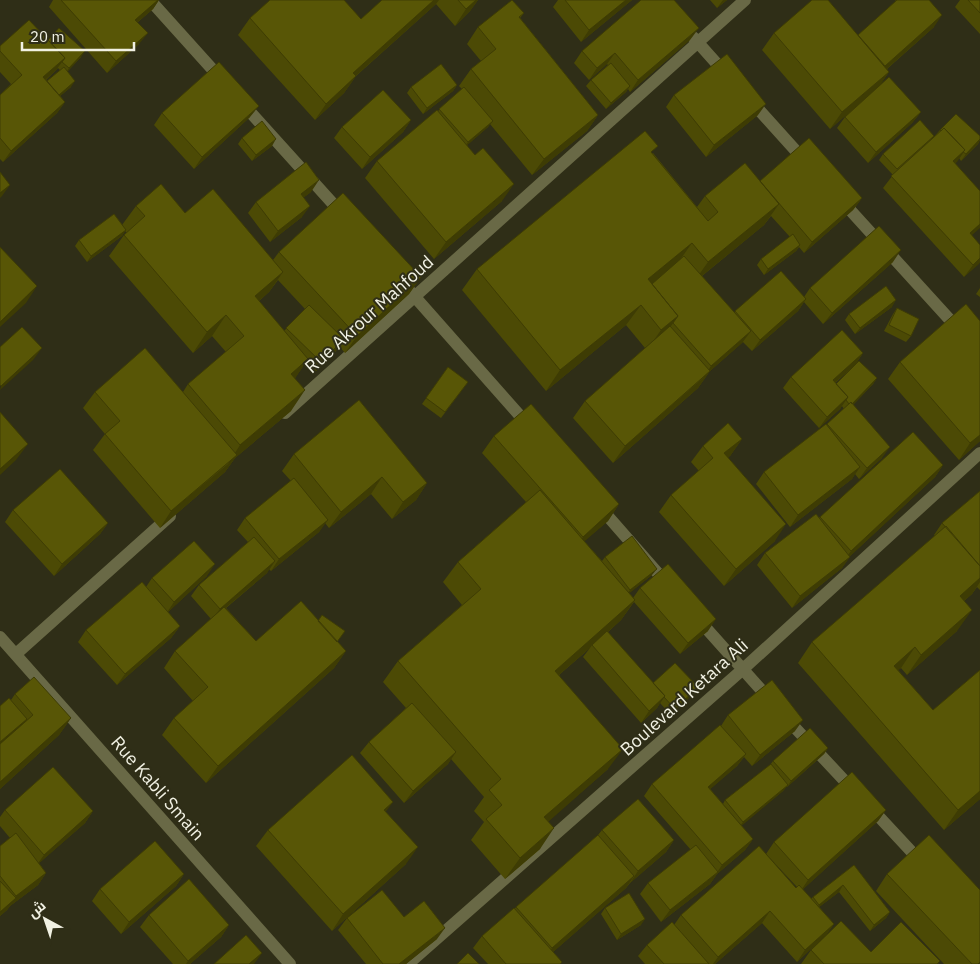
<svg xmlns="http://www.w3.org/2000/svg" width="980" height="964" font-family="'IBM Plex Sans',Cairo,sans-serif">
	<style>
		.lines { fill: none; stroke-linecap: round; stroke-linejoin: round }
		.minor { stroke: #696946; stroke-width: 12 }
		.wall { fill: #4c4a05; fill-rule: evenodd }
		.shaded-wall { fill: #3e3c04 }
		.building { fill: #585606; stroke: #3e3c04 }
		.labels { text-anchor: middle; dominant-baseline: central; stroke-width: 4; stroke-linejoin: round; paint-order: stroke }
		.street-label { font-size: 18px; fill: #f1f1e3; stroke: #2f2e17 }
	</style>
	<rect width="100%" height="100%" fill="#2f2e17"/>
	<g class="lines">
		<path class="minor" d="M150,0L222,80
			M693,37L726,74
			M750,100L805,161
			M242,103L344,216
			M841,200L980,353
			M400,280L529,426
			M285,413L745,0
			M598,505L669,586
			M697,618L772,702
			M0,637L290,964
			M16,654L170,516
			M785,717L855,792
			M869,806L922,863
			M408,964L742,670L980,453"/>
	</g>
	<path class="wall" d="M53,0H159L153,9L138,22L139,44L107,73L49,7Z
		M382,0H478L470,11L455,26L436,4L356,76L344,93L315,120L238,35L250,18L361,19Z
		M558,0H632L581,42L553,7Z
		M710,0H727L717,8Z
		M895,0H929L934,27L887,69L889,72L879,86L921,112L912,123L868,163L837,128L845,117L853,109L830,129L762,50L774,33L858,35L896,1Z
		M960,0H980V34L955,7Z
		M524,13L520,18L598,115L587,131L532,175L490,124L488,127L467,145L502,201L434,259L365,178L377,161L438,111L462,89L459,86L471,69L481,61L467,44L478,27Z
		M48,40L81,57L67,72L71,87L60,96L65,102L57,113L3,162L0,159V95L11,84L0,72V46ZM58,68L60,70L47,81L46,80Z
		M690,40L630,92L628,89L626,92L606,109L586,86L591,80L608,65L607,64L589,80L574,63L582,51Z
		M457,85L453,91L423,114L407,93L411,87Z
		M674,95L758,115L706,157L666,107Z
		M162,113L250,117L194,169L154,125Z
		M411,120L403,132L362,169L334,138L342,127Z
		M940,130L980,136V140L978,144L961,161L959,158L955,163L972,236L980,245V262L964,277L883,188L893,175L879,160L883,154L933,138Z
		M242,138L272,146L252,161L238,144Z
		M653,153L697,207L705,196L760,181L862,198L853,210L804,253L799,247L796,251L764,275L757,265L761,259L790,237L771,216L764,225L702,276L734,313L735,311L804,297L810,288L893,262L823,324L804,302L798,311L752,351L743,342L710,371L698,388L613,463L573,418L585,401L645,348L626,325L546,391L462,290L477,269Z
		M311,192L304,197L302,217L270,242L248,213L256,202Z
		M136,206L185,213L273,260L279,252L421,277L409,294L345,353L339,346L336,351L313,374L304,365L295,378L291,411L235,458L225,472L160,528L93,450L105,434L83,408L95,392H183L188,384L226,352L212,336L193,353L109,256L124,235L127,233L125,231L122,236L87,262L75,246L79,240L122,225ZM278,280L305,309L284,331L259,301L269,292Z
		M980,288V297L976,294Z
		M892,307L855,334L845,320L849,314Z
		M897,308L911,336L906,342L884,331L893,314Z
		M863,353L855,365L835,383L836,384L877,378L873,384L853,405L882,458L859,479L855,474L852,479L790,527L756,484L764,472L826,425L844,409L842,406L840,409L819,428L783,388L791,377Z
		M900,362L980,441L959,460L888,379Z
		M448,367L468,382L441,418L422,404Z
		M494,436L619,504L608,521L584,541L602,561L605,557L652,575L629,593L633,598L640,588L708,631L680,654L634,602L621,620L608,632L653,683L698,687L694,693L671,715L660,703L657,708L641,723L583,657L590,648L559,675L608,769L548,821L540,849L505,879L471,840L484,822L474,811L484,797L451,759L448,764L404,803L360,753L369,742L406,708L383,682L398,661L462,605L443,582L458,562L526,502L482,453Z
		M742,439L730,456L728,457L775,541L724,586L659,512L671,495L699,471L691,462L703,446Z
		M294,454L427,483L416,500L392,519L371,494L329,528L325,523L319,532L271,571L269,569L267,573L226,608L256,641L337,642L346,651L334,668L206,783L162,735L174,718L193,701L164,668L175,651L211,619L191,596L199,585L248,542L237,530L245,518L291,481L282,471Z
		M943,465L935,477L850,556L842,568L792,608L757,565L765,553L820,517Z
		M980,491V590L977,587L972,594L964,601L957,631L907,675L901,668L898,670L933,710L980,670V799L944,830L798,663L812,642L935,536L934,535L942,523Z
		M13,510L108,523L100,534L54,576L5,522Z
		M207,576L168,612L180,626L171,638L117,685L78,642L86,630L146,587L152,578Z
		M15,694L71,718L59,735L0,789V706L11,700Z
		M728,715L795,731L752,766L744,757L737,766L710,789L723,804L725,800L770,765L773,761L828,748L824,754L787,787H786L783,791L741,825L753,839L745,850L717,874L710,884L661,922L640,894L648,883L691,850L644,796L652,784L721,726Z
		M5,810L93,811L85,823L39,863L46,873L38,885L10,906L7,910L0,916V846L10,838L0,826V817Z
		M886,810L878,821L802,890L811,899L813,897L854,865L890,912L886,918L870,931L839,892L819,907L834,924L826,935L797,962L762,923L715,964H645L638,956L647,945L674,925L681,915L766,854L774,842ZM766,854L797,887L796,888Z
		M386,812L406,864L332,931L256,846L268,830Z
		M602,830L674,840L666,852L630,883L626,888L553,952L562,962L560,964H488L473,948L482,936L514,909L598,835Z
		M184,874L176,886L121,934L92,901L100,889Z
		M887,874L980,964H944L876,891Z
		M605,908L641,925L617,940L601,914Z
		M149,915L229,925L221,937L190,964H173L140,927Z
		M404,917L437,939L406,964H366L338,930L347,918Z
		M811,950L871,952L940,961L938,964H801Z"/>
	<path class="shaded-wall" d="M158,0H159L153,9L127,31L135,20Z
		M434,0H439L436,4L341,89L353,73Z
		M476,0H478L470,11L455,26L466,9Z
		M626,0H632L581,42L589,30Z
		M723,0H727L717,8Z
		M942,15L934,27L874,80L883,68Z
		M699,28L690,40L630,92L638,80Z
		M148,33L139,44L107,73L116,61Z
		M85,51L81,57L65,74L69,68Z
		M615,53L607,64L589,80L597,68Z
		M65,58L56,70L35,89L43,77Z
		M889,72L878,88L830,129L842,112Z
		M356,76L344,93L315,120L326,104Z
		M75,81L71,87L53,102L57,96Z
		M457,85L453,91L423,114L427,108Z
		M630,86L626,92L606,109L611,103Z
		M65,102L57,113L3,162L11,151Z
		M766,104L758,115L706,157L714,145Z
		M259,106L250,117L194,169L202,157Z
		M921,112L912,123L868,163L876,152Z
		M598,115L587,131L532,175L544,159Z
		M411,120L403,132L362,169L370,157Z
		M493,121L488,127L464,148L468,142Z
		M276,139L272,146L252,161L256,155Z
		M980,139L978,144L961,161L966,154Z
		M965,150L957,162L945,173L953,161Z
		M319,180L311,192L293,206L301,194Z
		M514,184L502,201L434,259L446,242Z
		M10,185L2,196L0,198V193Z
		M862,198L853,210L804,253L812,242Z
		M779,204L764,225L693,283L708,262Z
		M310,206L302,217L270,242L278,231Z
		M980,224V228L961,245L970,233Z
		M126,230L122,236L87,262L91,256Z
		M692,243L677,264L645,291L648,279Z
		M800,245L796,251L764,275L768,269Z
		M901,250L893,262L823,324L832,313Z
		M980,258V262L979,264L964,277L973,265Z
		M283,272L269,292L240,317L255,296Z
		M421,277L409,294L345,353L357,336Z
		M37,286L26,303L0,327V322Z
		M806,299L798,311L752,351L760,340Z
		M896,300L892,307L855,334L860,328Z
		M641,305L626,325L546,391L560,370Z
		M226,315L212,336L193,353L207,332Z
		M678,316L664,336L647,350L661,330Z
		M751,331L742,343L710,371L698,388L613,463L625,446L703,378L711,366Z
		M344,339L336,351L313,374L321,362Z
		M42,348L33,360L0,390L1,386Z
		M863,353L855,365L824,392L833,380Z
		M308,359L294,380L291,374Z
		M877,378L873,384L847,411L851,405Z
		M305,390L291,411L235,458L225,472L160,528L171,511L228,464L240,445Z
		M848,397L840,409L819,428L827,417Z
		M980,435V441L959,460L970,443Z
		M742,439L730,456L713,470L724,453Z
		M28,444L16,460L0,475V469Z
		M890,447L882,458L859,479L867,468Z
		M943,465L935,477L845,561L850,557L842,568L792,608L800,596L843,562L851,551Z
		M860,467L852,479L790,527L798,515Z
		M382,477L371,494L329,528L341,512Z
		M427,483L416,500L392,519L403,502Z
		M619,504L608,521L571,553L583,537Z
		M328,520L319,532L271,571L279,559Z
		M108,523L100,534L54,576L62,564Z
		M786,524L775,541L724,586L736,569Z
		M275,561L267,573L211,620L220,609Z
		M215,564L207,576L166,614L174,602Z
		M657,569L652,575L626,596L630,590Z
		M980,578V582L972,594L945,617L960,596Z
		M635,600L621,620L592,646V645L590,648L540,691L555,671Z
		M972,610L957,631L907,675L921,655Z
		M716,619L708,631L680,654L688,643Z
		M180,626L171,638L117,685L125,674Z
		M915,647L901,668L880,686L894,666Z
		M346,651L334,668L206,783L218,766Z
		M698,687L694,693L671,715L675,709Z
		M665,696L657,708L641,723L649,711Z
		M71,718L59,735L0,789V782Z
		M27,719L18,730L0,746V742Z
		M803,720L795,731L752,766L760,755Z
		M828,748L824,754L787,787L791,781Z
		M623,749L608,769L530,838L544,817Z
		M456,752L448,764L404,803L413,791Z
		M746,754L737,766L700,798L708,787Z
		M788,785L783,791L739,828L743,822Z
		M980,791V799L944,830L958,810Z
		M393,802L381,818L384,810Z
		M886,810L878,821L800,892L808,880Z
		M93,811L85,823L36,866L44,855Z
		M554,828L540,849L505,879L520,858Z
		M753,839L745,850L717,874L710,884L661,922L670,910L716,874L722,865Z
		M674,840L666,852L630,883L638,871Z
		M418,847L406,864L332,931L343,914Z
		M46,873L38,885L10,906L7,910L0,916V912L12,901L16,896Z
		M184,874L176,886L121,934L129,922Z
		M634,876L626,888L544,960L552,948Z
		M843,885L839,892L814,911L819,905Z
		M770,911L762,923L715,964H713L718,957Z
		M890,912L886,918L870,931L874,925Z
		M645,919L641,925L617,940L621,934Z
		M834,924L826,935L797,962L805,950Z
		M229,925L221,937L190,964H186L188,961Z
		M445,928L437,939L406,964H399Z
		M262,953L254,964H249Z"/>
	<path class="building" d="M61,0H158L135,20L148,33L116,61Z
		M270,0H344L361,19L382,0H434L353,73L356,76L326,104L250,18Z
		M458,0H476L466,9Z
		M512,0L524,13L519,17L598,115L544,159L471,69L496,49L478,27Z
		M565,0H626L589,30Z
		M641,0H674L699,28L638,80L615,53L597,68L582,51Z
		M812,0H828L889,72L842,112L774,33Z
		M897,0H929L942,15L885,66L858,35Z
		M968,0H980V13Z
		M29,20L65,58L43,77L65,102L11,151L0,138V95L22,75L0,51V46Z
		M59,28L85,51L69,68L62,62L65,58L48,40Z
		M727,54L766,104L714,145L674,95Z
		M219,62L259,106L202,157L162,113Z
		M611,63L630,86L611,103L591,80Z
		M441,64L457,85L427,108L411,87Z
		M64,67L75,81L59,95L47,81Z
		M889,77L921,112L876,152L845,117Z
		M464,87L493,121L468,142L439,109Z
		M383,90L411,120L370,157L342,127Z
		M437,110L475,155L483,148L514,184L446,242L377,161Z
		M956,114L980,136V139L966,154L963,152L965,150L944,128L941,131L940,130Z
		M920,120L934,136L897,169L883,154Z
		M262,121L276,139L256,155L242,138Z
		M944,128L965,150L953,161L980,191V224L970,233L980,245V258L973,265L891,176Z
		M645,131L658,146L651,152L708,221L718,212L705,196L745,163L779,204L708,262L692,243L648,279L678,316L661,330L641,305L560,370L477,269Z
		M809,138L862,198L812,242L760,181Z
		M306,162L319,180L301,194L310,206L278,231L256,202Z
		M0,172L10,185L0,193Z
		M161,184L185,213L213,189L283,272L255,296L308,359L291,374L305,390L240,445L188,384L244,336L226,315L207,332L124,235L145,216L136,206Z
		M343,193L421,277L357,336L279,252Z
		M114,214L126,230L91,256L79,240Z
		M879,226L901,250L832,313L810,288Z
		M793,234L800,245L768,269L761,259Z
		M0,247L37,286L0,322Z
		M684,256L751,331L711,366L673,323L678,316L652,284Z
		M781,271L806,299L760,340L735,311Z
		M886,286L896,300L860,328L849,314Z
		M966,304L980,321V435L970,443L900,362Z
		M309,305L344,339L321,362L286,328Z
		M897,308L919,319L911,336L889,325Z
		M670,326L710,371L625,446L585,401Z
		M22,327L42,348L1,386L0,385V347Z
		M842,330L863,353L833,380L848,397L827,417L791,377Z
		M145,348L237,455L171,511L105,434L120,421L95,392Z
		M859,361L877,378L852,404L851,402L849,404L846,400L848,397L836,384Z
		M448,367L468,382L445,412L426,398Z
		M359,400L427,483L403,502L382,477L341,512L294,454Z
		M851,402L890,447L867,468L827,424Z
		M531,404L619,504L583,537L494,436Z
		M0,412L28,444L0,469Z
		M728,423L742,439L724,453L786,524L736,569L671,495L713,458L703,446Z
		M826,424L860,467L798,515L764,472Z
		M913,432L943,465L851,551L820,517Z
		M60,469L108,523L62,564L13,510Z
		M294,478L328,520L279,559L245,518Z
		M540,490L635,600L555,671L623,749L544,817L554,828L520,858L486,819L502,805L489,790L501,779L398,661L481,589L458,562Z
		M980,491V566L942,523Z
		M816,514L850,557L800,596L765,553Z
		M946,526L980,566V578L960,596L972,610L921,655L915,647L894,666L933,710L980,670V791L958,810L812,642Z
		M632,536L657,569L630,590L605,557Z
		M254,537L275,561L220,609L199,585Z
		M194,541L215,564L174,602L152,578Z
		M668,564L716,619L688,643L640,588Z
		M142,582L180,626L125,674L86,630Z
		M301,601L346,651L218,766L174,718L208,687L175,651L224,607L256,641Z
		M322,615L345,631L337,642L318,621Z
		M607,631L665,696L649,711L592,645Z
		M675,663L698,687L675,709L664,697L665,696L653,683Z
		M34,677L71,718L0,782V744L33,715L15,694Z
		M772,680L803,720L760,755L728,715Z
		M9,698L27,719L0,742V706Z
		M412,703L456,752L413,791L369,742Z
		M720,725L746,754L708,787L753,839L722,865L652,784Z
		M810,728L828,748L791,781L773,761Z
		M352,755L393,802L384,810L418,847L343,914L268,830Z
		M771,764L788,785L743,822L725,800Z
		M53,767L93,811L44,855L5,810Z
		M852,772L886,810L808,880L774,842Z
		M638,799L674,840L638,871L602,830Z
		M16,833L46,873L16,896L0,876V846Z
		M598,835L634,876L552,948L516,907Z
		M929,835L980,890V962L978,964H972L887,874Z
		M155,841L184,874L129,922L100,889Z
		M696,845L718,872L670,910L648,883Z
		M759,846L796,888L799,885L834,924L805,950L770,911L718,957L681,915Z
		M854,865L890,912L874,925L843,885L819,905L813,897Z
		M189,879L229,925L188,961L149,915Z
		M0,881L16,898L0,912Z
		M382,890L404,917L424,901L445,928L399,964H383L347,918Z
		M629,893L645,919L621,934L605,908Z
		M514,908L562,962L560,964H506L482,936Z
		M841,921L871,952L901,922L940,961L937,964H824L811,950Z
		M672,922L709,964H664L647,945Z
		M246,935L262,953L249,964H214Z
		M468,953L479,964H457Z"/>
	<g class="labels">
		<g class="street-label">
			<text transform="translate(369 314) rotate(-42)">Rue Akrour Mahfoud</text>
			<text transform="translate(684 697) rotate(-42)">Boulevard Ketara Ali</text>
			<text transform="translate(158 788) rotate(49)">Rue Kabli Smain</text>
		</g>
	</g>
	<g transform="translate(45 919) rotate(320)" stroke="#2f2e17" stroke-width="4" paint-order="stroke">
	<path d="M0-4L9 19L0 12L-9 19Z" fill="#f1f1e3"/>
	<text y="-8" font-size="14" font-weight="bold" text-anchor="middle" fill="#f1f1e3">ش</text>
	</g>
	<path d="M22 42v8h112v-8" fill="none" stroke="#f1f1e3" stroke-width="2.5"/>
	<text x="30" y="42" font-size="15" fill="#f1f1e3" stroke="#2f2e17" stroke-width="4" paint-order="stroke">20 m</text>
</svg>
